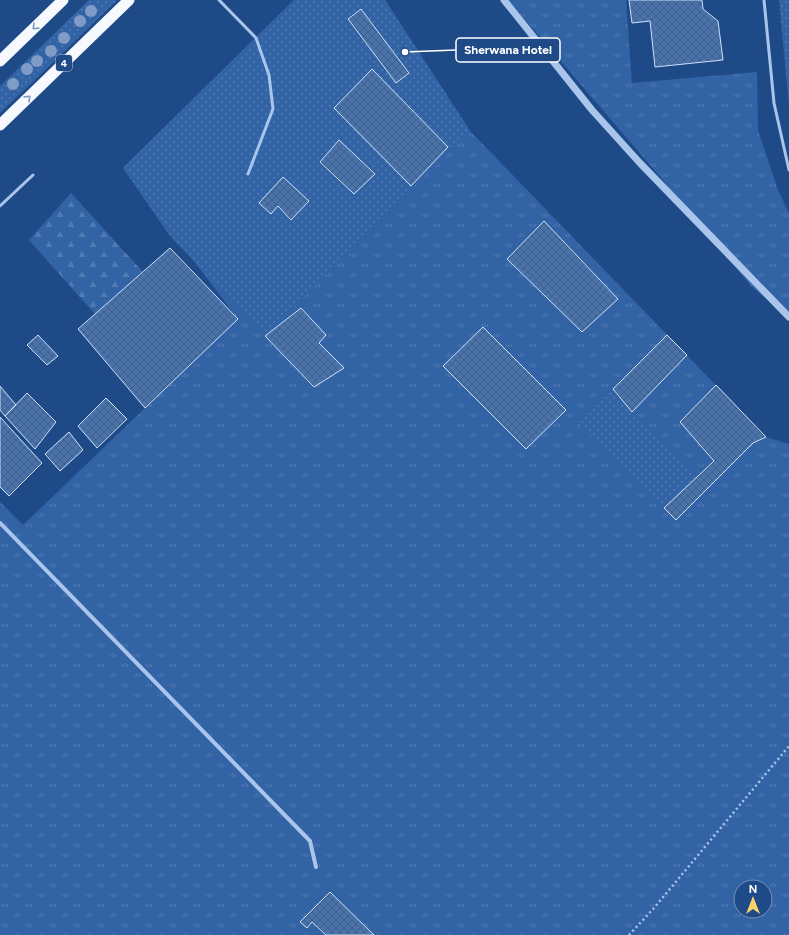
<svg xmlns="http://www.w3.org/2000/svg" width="789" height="935" font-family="Figtree,sans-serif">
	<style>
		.grass { fill: url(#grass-tufts); fill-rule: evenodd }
		.forest { fill: url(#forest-firs) }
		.garden { fill: url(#garden-dots) }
		.building { fill: url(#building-cross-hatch); stroke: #cde0f8 }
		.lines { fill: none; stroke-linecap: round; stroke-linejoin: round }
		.path { stroke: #a9c5eb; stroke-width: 2.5; stroke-dasharray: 2 3; stroke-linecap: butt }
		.service { stroke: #a9c5eb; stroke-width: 3 }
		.minor { stroke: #a9c5eb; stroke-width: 4 }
		.tertiary { stroke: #a9c5eb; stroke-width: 7 }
		.trunk { stroke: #f6f9fe; stroke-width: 11 }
		.tree { fill: #7f9cc6 }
		.oneway { stroke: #8099bd }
		.labels { text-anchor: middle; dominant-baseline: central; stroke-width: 3; stroke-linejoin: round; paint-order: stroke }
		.shield { fill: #1f4a88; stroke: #bcc9db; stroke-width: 1 }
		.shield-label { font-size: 10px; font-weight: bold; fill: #fff }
		.leader { fill: none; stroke: #fff; stroke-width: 1.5 }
		.callout-dot { fill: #fff; stroke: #1f4a88; stroke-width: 1.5 }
		.callout { fill: #1f4a88; stroke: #fff; stroke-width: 1.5 }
		.callout-label { font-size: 12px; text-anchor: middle; font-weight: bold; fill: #fff }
	</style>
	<defs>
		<pattern id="grass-tufts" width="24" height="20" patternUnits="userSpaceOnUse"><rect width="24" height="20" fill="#3263a5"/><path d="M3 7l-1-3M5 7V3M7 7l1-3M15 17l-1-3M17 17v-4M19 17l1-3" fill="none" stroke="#517ab2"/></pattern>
		<pattern id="forest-firs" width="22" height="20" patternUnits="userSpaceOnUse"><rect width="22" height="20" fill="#3263a5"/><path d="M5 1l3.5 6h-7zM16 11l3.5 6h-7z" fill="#517ab2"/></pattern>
		<pattern id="garden-dots" width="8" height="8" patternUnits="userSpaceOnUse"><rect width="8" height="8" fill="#3263a5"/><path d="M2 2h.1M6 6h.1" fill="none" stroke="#517ab2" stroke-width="1.8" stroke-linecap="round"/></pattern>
		<pattern id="building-cross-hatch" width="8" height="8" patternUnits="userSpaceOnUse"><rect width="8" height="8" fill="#4773b0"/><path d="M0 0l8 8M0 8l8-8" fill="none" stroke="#4a5e79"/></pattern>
	</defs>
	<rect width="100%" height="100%" fill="#1f4a88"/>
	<path class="grass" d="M294,0H385L470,131L766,437L789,444V935H0V502L23,525L238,319L123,168ZM741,887H765V911H741Z
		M508,0H626L632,83L757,72L758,130L778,190L789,213V318L751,286L656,172Z"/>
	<path class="forest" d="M71,193L143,272L95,314L29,240Z"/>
	<path class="garden" d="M89,0H117L42,73L0,113V86Z
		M294,0H385L470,131L265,336L170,236L123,168Z
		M779,0H789V108V106Z
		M613,389L632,412L696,478L664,508L578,423Z"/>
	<path class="building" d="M629,0H702L703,9L718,21L723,60L655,67L650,21L632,23Z
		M361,9L409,73L396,83L348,19Z
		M372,69L448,147L411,186L334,108Z
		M339,140L375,174L354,194L320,162Z
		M283,177L309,201L291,220L278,206L271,214L259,203Z
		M544,221L618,299L582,332L507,259Z
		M170,248L238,319L145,408L78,329Z
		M301,308L326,335L319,343L344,368L314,387L265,336Z
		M483,327L566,410L526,449L443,366Z
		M38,335L58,356L47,365L27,345Z
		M667,335L687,355L632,412L613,389Z
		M716,385L766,437L753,443L676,520L664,508L714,461L680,422Z
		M0,386L16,405L5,416L0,410Z
		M27,393L56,422L35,449L5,416Z
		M106,398L127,419L97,448L78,426Z
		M0,417L42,463L9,496L0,487Z
		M69,432L83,450L60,471L45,454Z
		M330,892L374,935H326L312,922L307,928L300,922Z"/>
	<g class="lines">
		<path class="path" d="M629,935L654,908L789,746"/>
		<path class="service" d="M219,0L256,38L269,75L273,109L248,174
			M764,0L774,103L789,170
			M0,206L33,175"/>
		<path class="minor" d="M0,523L310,841L316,867"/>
		<path class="tertiary" d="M504,0L592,110L639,162L789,317"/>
		<path class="trunk" d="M0,61L63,0
			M0,125L129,0"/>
	</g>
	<g class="tree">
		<circle cx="91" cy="11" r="6"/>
		<circle cx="80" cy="21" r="6"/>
		<circle cx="64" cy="38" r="6"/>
		<circle cx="51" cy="51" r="6"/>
		<circle cx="37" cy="61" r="6"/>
		<circle cx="27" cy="69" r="6"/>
		<circle cx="13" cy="84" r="6"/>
	</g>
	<defs><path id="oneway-chevron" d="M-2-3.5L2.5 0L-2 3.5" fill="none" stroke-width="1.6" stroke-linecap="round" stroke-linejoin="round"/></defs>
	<g class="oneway">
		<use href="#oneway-chevron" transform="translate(35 27) rotate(136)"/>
		<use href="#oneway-chevron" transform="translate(28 98) rotate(-44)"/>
	</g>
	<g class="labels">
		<rect class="shield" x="56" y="55" width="16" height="16" rx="3"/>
		<g class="shield-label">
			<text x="64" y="63">4</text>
		</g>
	</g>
	<path class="leader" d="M405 52L456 50"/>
	<circle class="callout-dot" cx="405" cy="52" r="4"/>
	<rect class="callout" x="456" y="38" width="104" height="24" rx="4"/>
	<g class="callout-label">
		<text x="508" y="54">Sherwana Hotel</text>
	</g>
	<g transform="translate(753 899)"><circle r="19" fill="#1f4a88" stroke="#7992b8"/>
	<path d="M0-3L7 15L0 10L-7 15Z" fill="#f9d368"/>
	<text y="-6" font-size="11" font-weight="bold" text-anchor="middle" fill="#ffffff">N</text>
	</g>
</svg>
